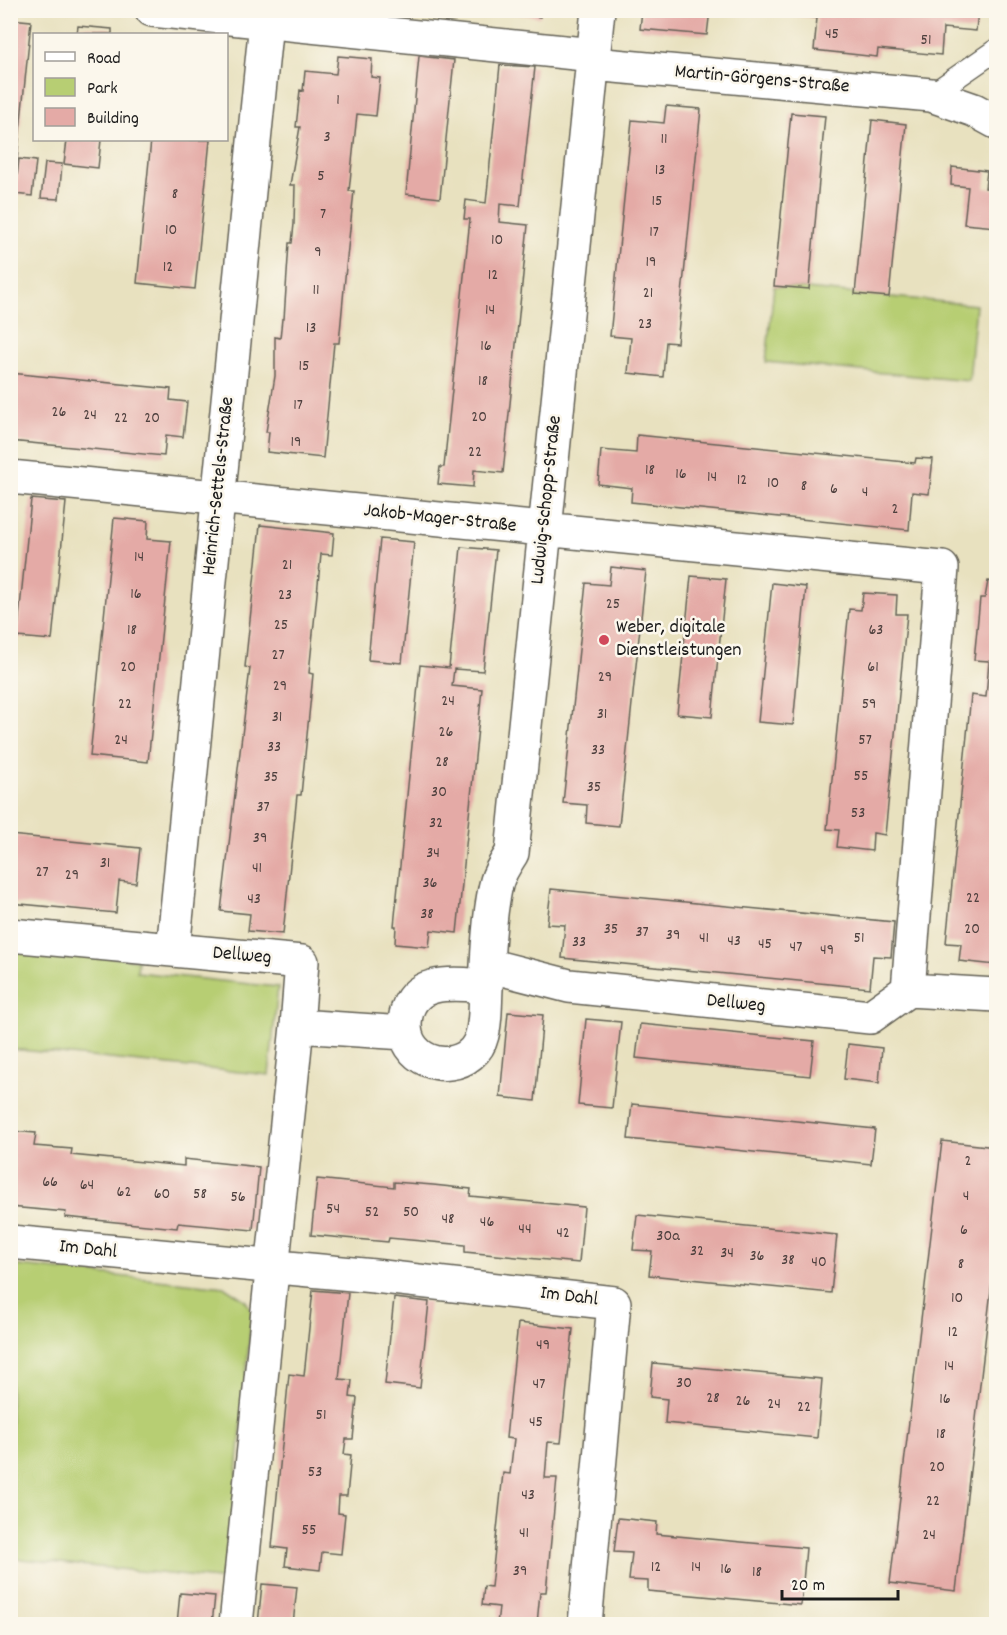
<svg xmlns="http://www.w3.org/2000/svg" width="1007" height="1635" font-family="Dekko,sans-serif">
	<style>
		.green { fill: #b7ce73; stroke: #6a7548; stroke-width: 1.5 }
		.building { fill: #e4aaa6 }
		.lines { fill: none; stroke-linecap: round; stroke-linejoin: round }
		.lane-casing { stroke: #636155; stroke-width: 24 }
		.street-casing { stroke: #636155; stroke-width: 36 }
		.lane { stroke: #fff; stroke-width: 21 }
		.street { stroke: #fff; stroke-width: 33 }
		.poi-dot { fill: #d1495b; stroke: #fbf7ec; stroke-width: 2 }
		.labels { text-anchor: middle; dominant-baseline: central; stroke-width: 5; stroke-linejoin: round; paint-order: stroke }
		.number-label { font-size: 16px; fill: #4e403e }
		.street-label { font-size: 20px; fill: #1c1c1c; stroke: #fbf7ec }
		.poi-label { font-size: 20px; fill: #1c1c1c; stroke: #fbf7ec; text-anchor: start }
	</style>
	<rect width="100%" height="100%" fill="#fbf7ec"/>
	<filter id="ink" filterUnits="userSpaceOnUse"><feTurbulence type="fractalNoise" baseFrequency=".0167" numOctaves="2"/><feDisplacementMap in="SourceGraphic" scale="12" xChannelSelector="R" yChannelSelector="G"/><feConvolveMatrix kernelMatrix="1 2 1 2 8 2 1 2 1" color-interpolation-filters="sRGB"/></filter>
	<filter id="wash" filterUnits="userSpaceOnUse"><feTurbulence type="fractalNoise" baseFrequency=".008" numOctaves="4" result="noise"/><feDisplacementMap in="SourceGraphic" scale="24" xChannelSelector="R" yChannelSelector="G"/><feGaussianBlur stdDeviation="1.35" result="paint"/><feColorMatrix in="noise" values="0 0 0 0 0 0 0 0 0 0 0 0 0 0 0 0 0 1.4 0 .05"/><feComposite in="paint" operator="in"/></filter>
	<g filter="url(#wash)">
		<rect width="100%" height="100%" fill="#e8e1bf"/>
		<path class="green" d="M774,286L976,305L969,381L766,362Z
			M10,947L138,960L137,972L278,987L269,1075L11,1049Z
			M10,1265L225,1287L245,1300L252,1311L227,1580L11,1558Z"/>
		<g id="blocks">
			<path class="building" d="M489,10H540V17Z
				M642,10H710L707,35L640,29Z
				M766,10H978L976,31L943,28L941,55L878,49L877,57L814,50L817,18L765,13Z
				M10,19L31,21L17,160L10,159Z
				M78,26L112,29V34H77Z
				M338,56L372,59L371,77L380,78L376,116L357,114L349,191H354L346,267L339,343H334L323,458L267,452L269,432H266L275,376V337L280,338L282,319H284L289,243H292L294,224L295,185H290L300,127H296L300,90L303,91L305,71L336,74Z
				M419,56L454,60L440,198L406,194Z
				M500,65L535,67L520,206L500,204L499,222L528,225L503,473L474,470L473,487L438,484L440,467H444L455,361L470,219H464L466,200L486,203Z
				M666,106L701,109L677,343L666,342L663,377L628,373L631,338L610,336L632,120L664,123Z
				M791,113L825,116L809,289L774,286Z
				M872,120L906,124L889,297L855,294Z
				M67,140H101L98,168L64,164Z
				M151,140H210L195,289L137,283Z
				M19,159L36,161L32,196L15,194Z
				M45,163L62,164L59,199L41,198Z
				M952,167L987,171L985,188L996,189V227L964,224L968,187L951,185Z
				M995,245H996V266H993Z
				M10,373L171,389L170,400L187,402L183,437L166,435L164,456L10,441Z
				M637,435L915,463L916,458L933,459L929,494L912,492L909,530L631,502L632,488L598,484L601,450L636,453Z
				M31,499L66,502L52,640L17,637Z
				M114,518L148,521L147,539L171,541L148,762L90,756Z
				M260,525L334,533L332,555L321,554L309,673L313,674L310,705L301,795H297L283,934L248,931L250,914L221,911L250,668L245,667Z
				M380,539L414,542L402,663L368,660Z
				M461,547L496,550L483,671L454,669L452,686L482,689L457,933L431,930L429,947L395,944L396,926H394L420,665L449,668Z
				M611,567L646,571L619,826L586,823L587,805L563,803L586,583L609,585Z
				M691,576L726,579L712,717L677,714Z
				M988,581L996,582V965L959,961L961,944L946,943L971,695L986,697L989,661L974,660L980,598H985Z
				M772,583L806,587L793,725L758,722Z
				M863,593L897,595L896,614H907L885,835L873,833L872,851L837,847L839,830L827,829L849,609L861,610Z
				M10,835L140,848L136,883L119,881L116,913L10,903Z
				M551,889L894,922L891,957L873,956L870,988L562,958L565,925L547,924Z
				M508,1012L543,1015L535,1101L500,1097Z
				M586,1019L621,1022L612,1108L578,1105Z
				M640,1024L814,1041L810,1076L636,1058Z
				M848,1044L882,1048L879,1083L844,1079Z
				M632,1104L875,1129L871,1164L628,1139Z
				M10,1131L36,1133L34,1146L72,1149L71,1155L184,1166V1159L259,1167L253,1230L178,1223L177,1228L65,1217L66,1212L10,1207Z
				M942,1141L996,1147V1247L956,1591L890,1583Z
				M317,1179L394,1187V1182L433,1185L471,1189L470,1196L584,1207L579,1263L465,1252V1245L389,1238L388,1242L311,1235Z
				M637,1215L837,1235L831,1293L649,1275L652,1251L633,1250Z
				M313,1290L348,1293L339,1379L352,1380L350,1397L357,1398L353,1439H346L344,1454L351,1455L347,1496H339L338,1513L345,1514L341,1554L322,1552L320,1570L285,1566L287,1549L272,1547L289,1374L304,1376Z
				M394,1298L429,1302L420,1388L385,1384Z
				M518,1323L573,1329L561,1443L548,1442L545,1478H557L546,1592H540L537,1624H497L499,1607L482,1605L484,1586L491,1587L503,1473L510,1474L514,1439L506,1438Z
				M653,1363L822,1379L817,1438L665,1423L667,1399L650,1397Z
				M618,1518L657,1522L656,1534L806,1548L801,1605L648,1591V1581L629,1580L632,1553L614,1552Z
				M262,1584L297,1587L293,1624H258Z
				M180,1593L215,1596L212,1624H177Z"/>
		</g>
	</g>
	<g filter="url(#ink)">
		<use href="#blocks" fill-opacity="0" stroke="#636155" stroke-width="1.5"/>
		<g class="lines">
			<g class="lane-casing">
				<path id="lane" d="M931,95L996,50"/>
			</g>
			<g class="street-casing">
				<path id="street" d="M152,10L594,55
					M593,64L931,95L974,110L996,122
					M10,477L942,568L908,990
					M10,935L302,962L297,1026L405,1033
					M173,950L266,22
					M487,965L569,986L870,1017L908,990L996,995
					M486,986C456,984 414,977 406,1015C404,1026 405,1037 411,1046C429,1073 474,1068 482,1035C486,1020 485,1004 486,989C487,959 489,909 497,881C500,871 507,861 512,853L598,10
					M10,1242L374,1276L614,1303L585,1624
					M236,1624L297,1026"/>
			</g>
			<use href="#lane" class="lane"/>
			<use href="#street" class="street"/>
		</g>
	</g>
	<circle class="poi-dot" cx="604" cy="640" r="6"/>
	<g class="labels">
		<g class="number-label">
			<text x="832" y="34">45</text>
			<text x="926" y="40">51</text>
			<text x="338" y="100">1</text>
			<text x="327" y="137">3</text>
			<text x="664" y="139">11</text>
			<text x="660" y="170">13</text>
			<text x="321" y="176">5</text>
			<text x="175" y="194">8</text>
			<text x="657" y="201">15</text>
			<text x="323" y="214">7</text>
			<text x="171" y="230">10</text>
			<text x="654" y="232">17</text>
			<text x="497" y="240">10</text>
			<text x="318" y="252">9</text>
			<text x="651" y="262">19</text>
			<text x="168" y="267">12</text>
			<text x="493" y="275">12</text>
			<text x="316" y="290">11</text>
			<text x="648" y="293">21</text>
			<text x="490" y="310">14</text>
			<text x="645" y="324">23</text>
			<text x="311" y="328">13</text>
			<text x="486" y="346">16</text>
			<text x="304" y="366">15</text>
			<text x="483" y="381">18</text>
			<text x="298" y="405">17</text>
			<text x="59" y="412">26</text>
			<text x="90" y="415">24</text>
			<text x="479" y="417">20</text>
			<text x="121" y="418">22</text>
			<text x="152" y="418">20</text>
			<text x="296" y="442">19</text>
			<text x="475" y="452">22</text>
			<text x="650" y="470">18</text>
			<text x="681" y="474">16</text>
			<text x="712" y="477">14</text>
			<text x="742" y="480">12</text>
			<text x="773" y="483">10</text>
			<text x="804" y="486">8</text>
			<text x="834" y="489">6</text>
			<text x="865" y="492">4</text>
			<text x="895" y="509">2</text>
			<text x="139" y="557">14</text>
			<text x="287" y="565">21</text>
			<text x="136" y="594">16</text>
			<text x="285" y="595">23</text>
			<text x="613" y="604">25</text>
			<text x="281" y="625">25</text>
			<text x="132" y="630">18</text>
			<text x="876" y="630">63</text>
			<text x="278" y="655">27</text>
			<text x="128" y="667">20</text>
			<text x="873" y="667">61</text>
			<text x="605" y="677">29</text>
			<text x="280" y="686">29</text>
			<text x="448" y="701">24</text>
			<text x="125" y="704">22</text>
			<text x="869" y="704">59</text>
			<text x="602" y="714">31</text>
			<text x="277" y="717">31</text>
			<text x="446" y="732">26</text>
			<text x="121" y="740">24</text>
			<text x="865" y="740">57</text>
			<text x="274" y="747">33</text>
			<text x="598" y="750">33</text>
			<text x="442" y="762">28</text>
			<text x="861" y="776">55</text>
			<text x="271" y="777">35</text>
			<text x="594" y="787">35</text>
			<text x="439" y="792">30</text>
			<text x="263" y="807">37</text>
			<text x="858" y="813">53</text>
			<text x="436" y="823">32</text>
			<text x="260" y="838">39</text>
			<text x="433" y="853">34</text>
			<text x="105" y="863">31</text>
			<text x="257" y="868">41</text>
			<text x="42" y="872">27</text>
			<text x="72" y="875">29</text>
			<text x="430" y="883">36</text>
			<text x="973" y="898">22</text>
			<text x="254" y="899">43</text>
			<text x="427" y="914">38</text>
			<text x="611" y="929">35</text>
			<text x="972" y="929">20</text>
			<text x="642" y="932">37</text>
			<text x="673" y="935">39</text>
			<text x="704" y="938">41</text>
			<text x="859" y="938">51</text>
			<text x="734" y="941">43</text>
			<text x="579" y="942">33</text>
			<text x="765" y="944">45</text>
			<text x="796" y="947">47</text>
			<text x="827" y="950">49</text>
			<text x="968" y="1161">2</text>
			<text x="50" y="1182">66</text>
			<text x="87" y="1185">64</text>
			<text x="124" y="1192">62</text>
			<text x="162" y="1194">60</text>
			<text x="200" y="1194">58</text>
			<text x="966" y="1196">4</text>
			<text x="238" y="1197">56</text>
			<text x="333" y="1209">54</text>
			<text x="372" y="1212">52</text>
			<text x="411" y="1212">50</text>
			<text x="448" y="1219">48</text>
			<text x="487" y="1222">46</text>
			<text x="525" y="1229">44</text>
			<text x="964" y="1230">6</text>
			<text x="563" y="1233">42</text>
			<text x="668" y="1236">30a</text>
			<text x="697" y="1251">32</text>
			<text x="727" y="1253">34</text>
			<text x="757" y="1256">36</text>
			<text x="788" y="1260">38</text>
			<text x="819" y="1262">40</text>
			<text x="961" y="1264">8</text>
			<text x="957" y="1298">10</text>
			<text x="953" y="1332">12</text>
			<text x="543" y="1345">49</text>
			<text x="949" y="1366">14</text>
			<text x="684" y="1383">30</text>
			<text x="539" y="1384">47</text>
			<text x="713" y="1398">28</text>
			<text x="945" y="1399">16</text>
			<text x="743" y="1401">26</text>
			<text x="774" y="1404">24</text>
			<text x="804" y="1407">22</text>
			<text x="321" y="1415">51</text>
			<text x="536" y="1422">45</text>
			<text x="941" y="1434">18</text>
			<text x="937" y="1467">20</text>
			<text x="315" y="1472">53</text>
			<text x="528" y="1495">43</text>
			<text x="933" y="1501">22</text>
			<text x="309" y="1530">55</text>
			<text x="524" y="1533">41</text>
			<text x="929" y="1535">24</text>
			<text x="656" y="1567">12</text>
			<text x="696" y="1567">14</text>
			<text x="726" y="1569">16</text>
			<text x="520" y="1571">39</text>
			<text x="757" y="1572">18</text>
		</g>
		<g class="street-label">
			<text transform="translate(762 80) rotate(5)">Martin-Görgens-Straße</text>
			<text transform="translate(219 486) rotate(-84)">Heinrich-Settels-Straße</text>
			<text transform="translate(547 500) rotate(-84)">Ludwig-Schopp-Straße</text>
			<text transform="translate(440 519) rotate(6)">Jakob-Mager-Straße</text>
			<text transform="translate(242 956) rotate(5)">Dellweg</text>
			<text transform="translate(736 1004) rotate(6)">Dellweg</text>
			<text transform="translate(88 1250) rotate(6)">Im Dahl</text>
			<text transform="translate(569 1297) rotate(7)">Im Dahl</text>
		</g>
		<g class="poi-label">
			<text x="616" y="628">Weber, digitale<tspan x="616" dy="23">Dienstleistungen</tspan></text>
		</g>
	</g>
	<rect width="1007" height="1635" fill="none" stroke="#fbf7ec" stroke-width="36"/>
	<rect x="33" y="33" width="195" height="108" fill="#fbf7ec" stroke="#a29f99" stroke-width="1.5"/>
	<rect x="45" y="52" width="30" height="9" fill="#ffffff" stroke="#a29f99" stroke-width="1.5"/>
	<text x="87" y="63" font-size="18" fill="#1c1c1c">Road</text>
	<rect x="45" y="78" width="30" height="18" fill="#b7ce73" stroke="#a29f99" stroke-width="1.5"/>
	<text x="87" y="93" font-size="18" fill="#1c1c1c">Park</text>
	<rect x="45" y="108" width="30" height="18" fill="#e4aaa6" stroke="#a29f99" stroke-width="1.5"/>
	<text x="87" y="123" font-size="18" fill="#1c1c1c">Building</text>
	<path d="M782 1590v9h116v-9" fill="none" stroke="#1c1c1c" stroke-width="3"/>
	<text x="791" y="1590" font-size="18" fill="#1c1c1c" stroke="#fbf7ec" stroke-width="4.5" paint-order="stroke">20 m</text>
</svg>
